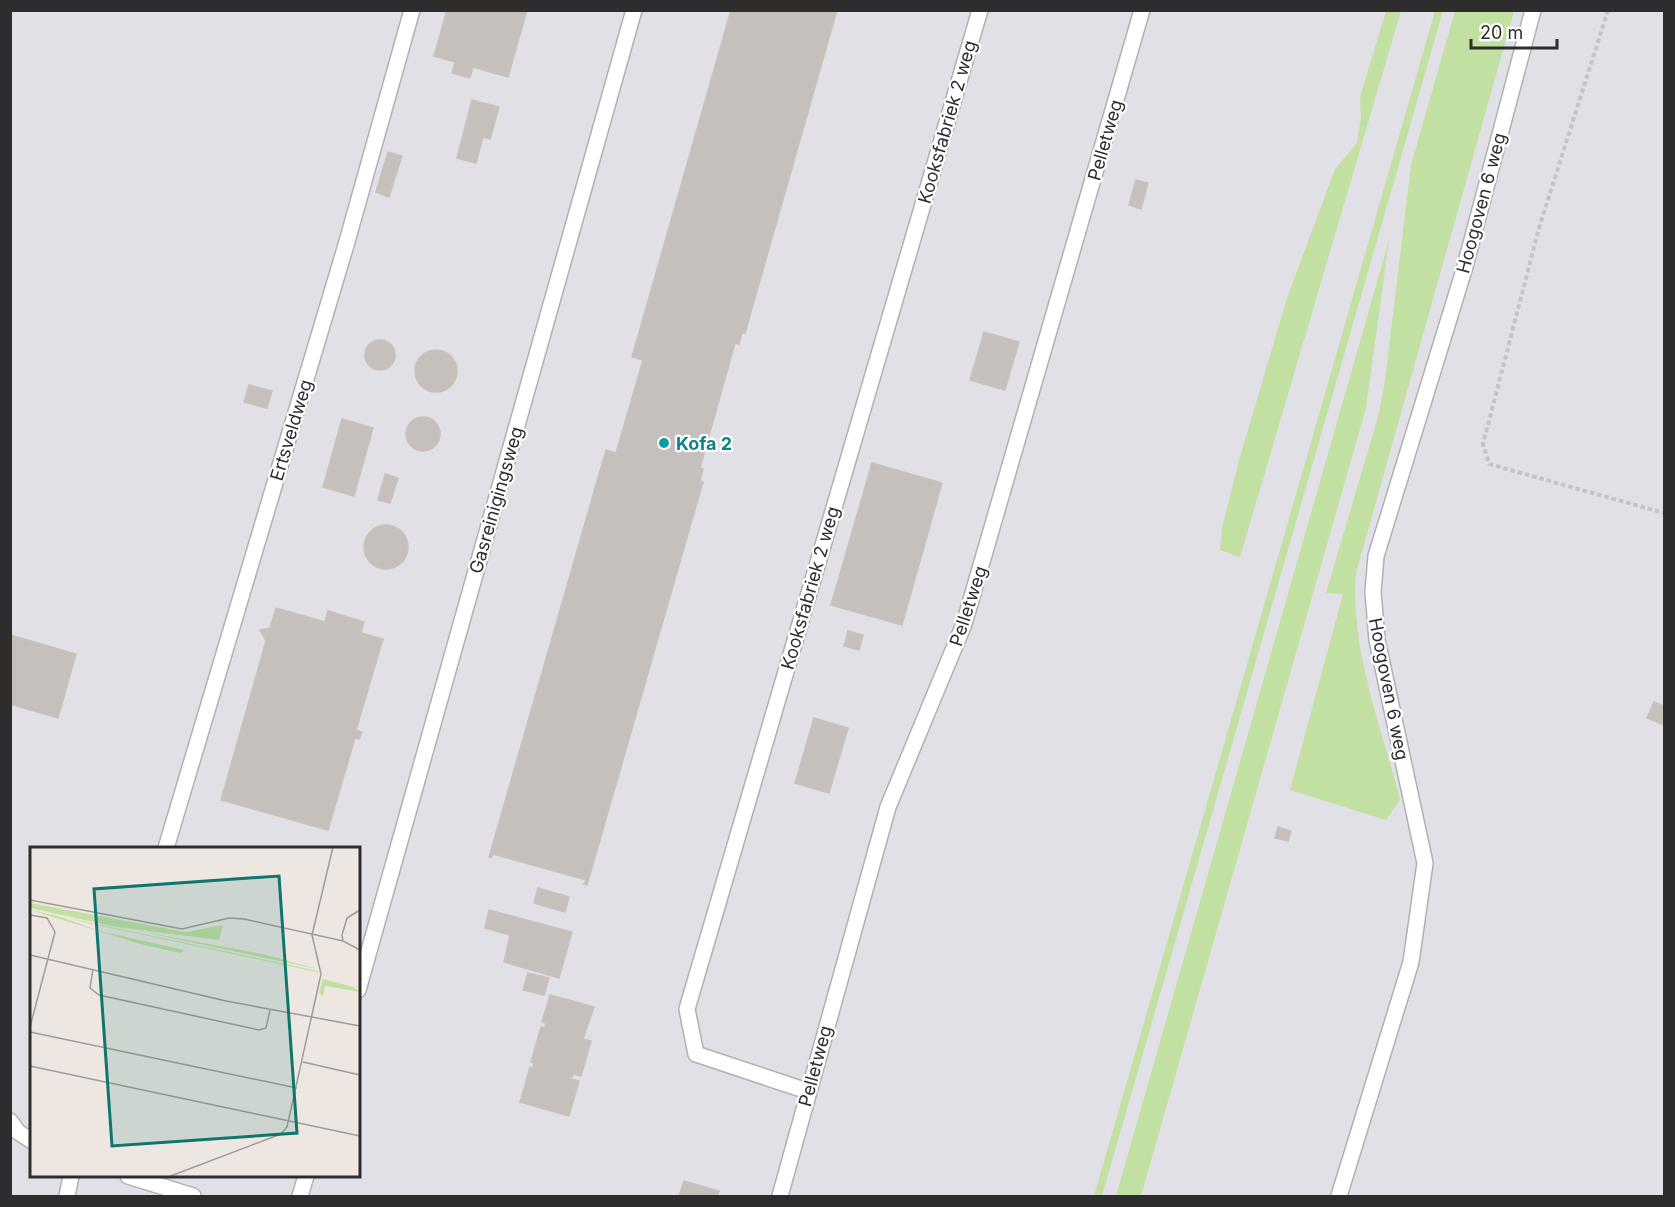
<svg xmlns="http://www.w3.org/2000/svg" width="1675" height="1207" font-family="Inter,sans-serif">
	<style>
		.industrial { fill: #e1e0e7; fill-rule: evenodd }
		.green { fill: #c2e0a1 }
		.building { fill: #c6c0bd; stroke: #c9c1ba; stroke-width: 1.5 }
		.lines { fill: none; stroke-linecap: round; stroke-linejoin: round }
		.service-casing { stroke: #adb1b8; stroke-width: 18 }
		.path { stroke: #c4c4c4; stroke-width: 4; stroke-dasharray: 4.5 3; stroke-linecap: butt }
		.service { stroke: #fff; stroke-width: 15 }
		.culture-dot { fill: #0f9aa8; stroke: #fff; stroke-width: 2 }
		.labels { text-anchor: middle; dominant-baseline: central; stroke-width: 4.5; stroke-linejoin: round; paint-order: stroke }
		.street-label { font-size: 18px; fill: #2d2d2d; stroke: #fff }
		.culture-label { font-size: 18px; font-weight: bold; fill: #0d838f; stroke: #fff; text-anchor: start }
		.inset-road { fill: none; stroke: #a19c99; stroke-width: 1.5 }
		.view { fill: #0f766e; fill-opacity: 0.15; stroke: #0f766e; stroke-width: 3 }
		.inset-edge { fill: none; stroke: #2d2d2d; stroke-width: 3 }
	</style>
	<rect width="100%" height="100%" fill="#eee6e1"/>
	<path class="industrial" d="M10,11H1664V1196H11ZM32,848H358V1176H32Z"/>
	<path class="green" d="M1386,11H1401L1240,557L1220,550L1222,528L1240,457L1287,298L1335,169L1357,143L1361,117L1360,97Z
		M1435,11H1443L1102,1196H1094Z
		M1455,11H1514L1356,573C1350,649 1381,726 1400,799L1386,820L1290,790L1343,594L1326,593L1378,417L1385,380L1411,165Z
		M1389,240L1366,408L1141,1196H1116Z"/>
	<path class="building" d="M447,10H527L508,77L473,67L470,78L452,73L455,62L434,56Z
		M731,10H837L745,333L742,332L739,344L735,343L700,468L703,469L700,481L703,482L587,885L584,884L586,880L493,854L491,858L489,857L606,450L616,453L643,360L632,357Z
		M472,100L499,107L490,139L483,137L476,163L457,158Z
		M388,152L402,156L389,197L376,192Z
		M1136,180L1148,183L1141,209L1129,205Z
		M984,332L1019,342L1005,390L970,380Z
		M365 355a15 15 0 1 1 30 0a15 15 0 1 1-30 0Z
		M415 371a21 21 0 1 1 42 0a21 21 0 1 1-42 0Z
		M249,385L272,391L267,408L244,402Z
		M406 434a17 17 0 1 1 34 0a17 17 0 1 1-34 0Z
		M342,419L373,428L354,496L323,487Z
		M872,463L942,483L902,625L831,605Z
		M385,474L398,478L390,503L378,500Z
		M364 547a22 22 0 1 1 44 0a22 22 0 1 1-44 0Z
		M276,608L325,622L328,611L364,622L361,633L383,639L356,730L362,732L359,739L355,738L328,830L221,800L266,641L260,630L270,628Z
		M848,631L863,635L859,650L844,646Z
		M10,635L76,654L58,718L10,704Z
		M1654,702L1664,706V725L1647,718Z
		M814,718L848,728L829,793L795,783Z
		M1278,827L1291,831L1288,841L1275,838Z
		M538,888L569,897L565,912L534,903Z
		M489,910L572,932L559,978L504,962L510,935L485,928Z
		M528,973L549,978L544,995L523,990Z
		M550,995L594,1007L583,1039L591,1041L581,1076L573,1074L571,1079L579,1081L569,1116L520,1102L530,1067L533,1068L534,1063L531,1062L541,1027L544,1028L546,1023L542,1022Z
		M684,1181L719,1191L717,1196H679Z"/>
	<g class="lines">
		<g class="service-casing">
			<path id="service" d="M166,848L346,245L412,10
				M358,990L634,10
				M807,1091L696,1054L687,1009L980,10
				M10,1121L18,1132L32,1141
				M128,1176L193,1196
				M67,1196L71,1176
				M300,1196L306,1176
				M780,1196L888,807L964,624L1142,10
				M1339,1196L1411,962L1425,863L1377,640L1373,592L1376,556L1464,270L1533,10"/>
		</g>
		<path class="path" d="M1608,10L1539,228L1483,444L1489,464L1664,513"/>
		<use href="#service" class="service"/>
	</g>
	<circle class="culture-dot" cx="664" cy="443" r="6"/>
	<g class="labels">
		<g class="street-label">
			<text transform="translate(947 122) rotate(-74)">Kooksfabriek 2 weg</text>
			<text transform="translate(1105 140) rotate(-74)">Pelletweg</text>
			<text transform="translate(1481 203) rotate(-75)">Hoogoven 6 weg</text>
			<text transform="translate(291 430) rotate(-73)">Ertsveldweg</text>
			<text transform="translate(496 500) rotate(-74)">Gasreinigingsweg</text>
			<text transform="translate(810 588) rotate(-74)">Kooksfabriek 2 weg</text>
			<text transform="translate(968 606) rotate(-72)">Pelletweg</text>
			<text transform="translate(1389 689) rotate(79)">Hoogoven 6 weg</text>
			<text transform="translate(815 1066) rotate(-75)">Pelletweg</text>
		</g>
		<g class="culture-label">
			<text x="676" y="443">Kofa 2</text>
		</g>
	</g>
	<g transform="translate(30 847)">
		<rect width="330" height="330" fill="#eee6e1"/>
		<path d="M0,56L155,85L193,78L189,93L87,80L0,61ZM0,63L28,69L70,84L154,103L150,106L114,98ZM43,72L288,124L287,125L53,75ZM104,83L233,107L287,122L118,86ZM293,132L323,140L330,145L295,139L293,149L289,146Z" fill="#c2e0a1"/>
		<path class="inset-road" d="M0,53L152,82L199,71L214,72L313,94M330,63L317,71L312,88L313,94L330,103M0,68L17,71L25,85L0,180M0,108L196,154L330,179M63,122L60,141L69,148L229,183L236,181L240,163M0,185L267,241M273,215L330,228M0,219L330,289M138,330L251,287L257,280L291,127L282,88L303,0"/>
		<path class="view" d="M249,29L267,286L82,299L64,42Z"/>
		<rect width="330" height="330" class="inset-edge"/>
	</g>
	<rect width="1675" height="1207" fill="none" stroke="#2d2d2d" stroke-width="24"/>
	<path d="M1471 39v9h86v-9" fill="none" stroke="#2d2d2d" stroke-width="3"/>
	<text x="1480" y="39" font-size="18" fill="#2d2d2d" stroke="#ffffff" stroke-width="4.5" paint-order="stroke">20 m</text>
</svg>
